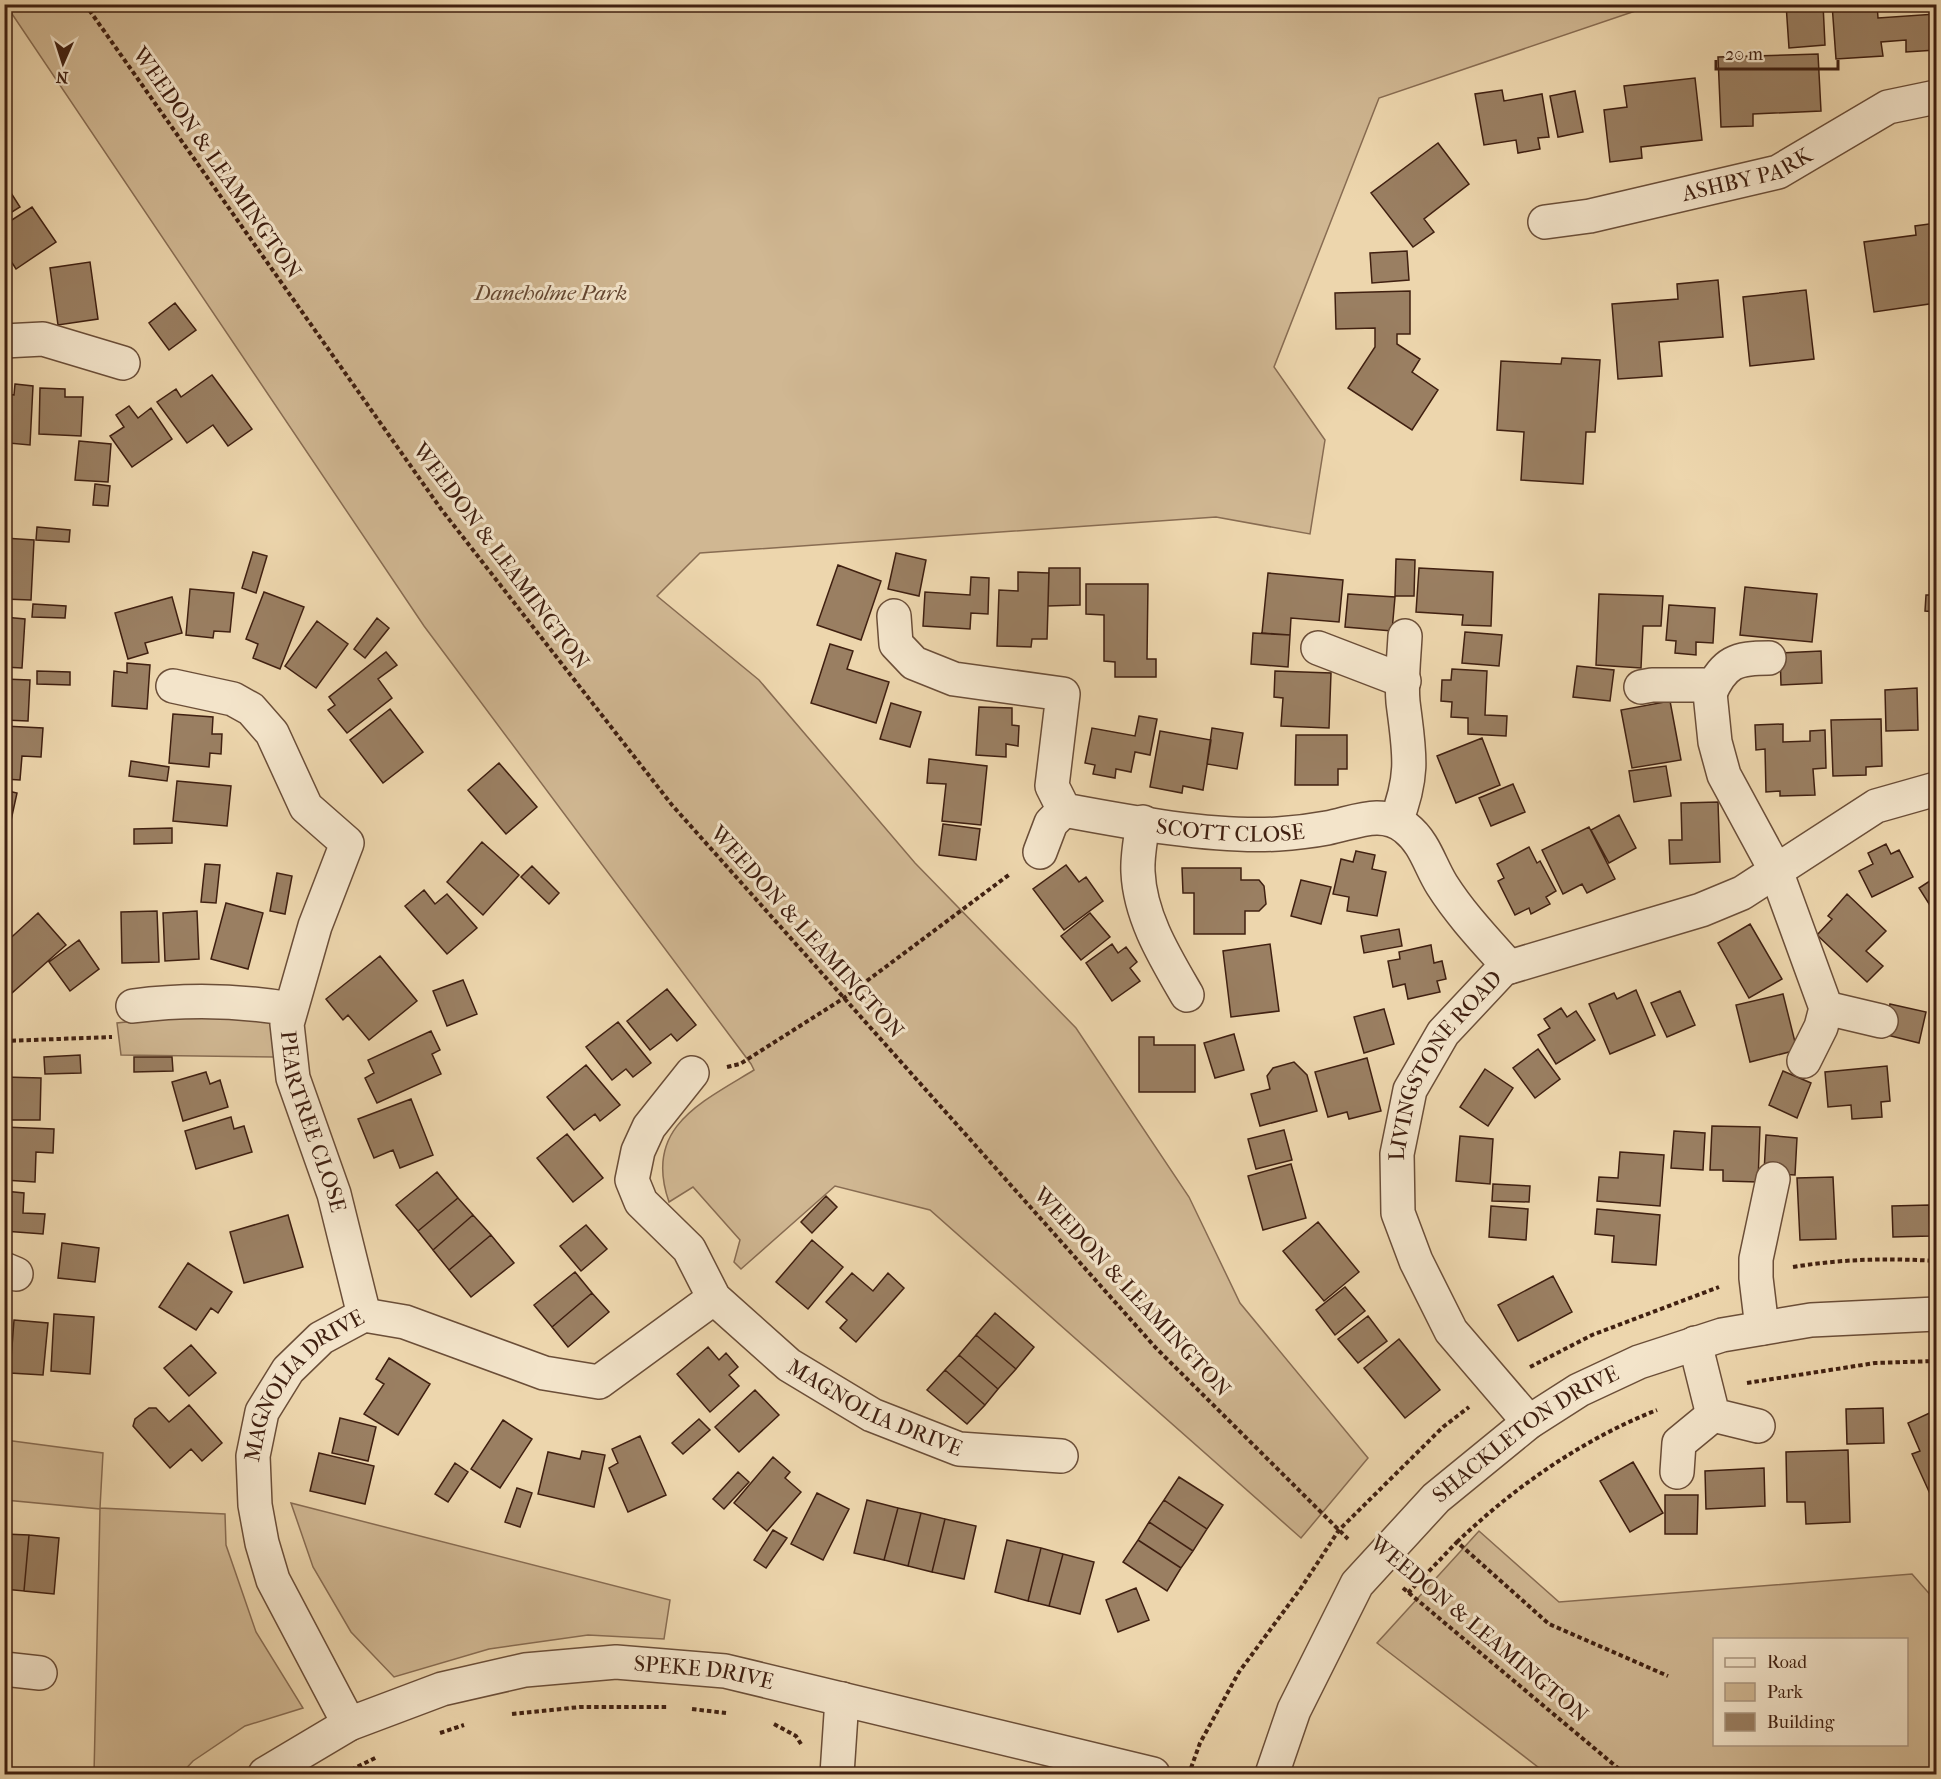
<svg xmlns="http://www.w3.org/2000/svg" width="1941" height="1779" font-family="'IM FELL French Canon',serif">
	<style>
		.green { fill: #d0b792; stroke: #886c52; stroke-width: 1.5; fill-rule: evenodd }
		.building { fill: #9a7f62; stroke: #402011; stroke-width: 1.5 }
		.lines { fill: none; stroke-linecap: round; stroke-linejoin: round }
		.minor-casing { stroke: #6b4e38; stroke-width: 36 }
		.path { stroke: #402011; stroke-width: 4; stroke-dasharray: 4.5 3; stroke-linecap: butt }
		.minor { stroke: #f3e4ca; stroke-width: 33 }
		.labels { text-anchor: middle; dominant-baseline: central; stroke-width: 6; stroke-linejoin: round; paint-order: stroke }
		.street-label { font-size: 22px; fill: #402011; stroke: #f3e4ca }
		.park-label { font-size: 22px; font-style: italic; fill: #644631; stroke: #f3e4ca }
	</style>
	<rect width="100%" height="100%" fill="#edd6ad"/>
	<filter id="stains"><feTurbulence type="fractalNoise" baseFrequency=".00333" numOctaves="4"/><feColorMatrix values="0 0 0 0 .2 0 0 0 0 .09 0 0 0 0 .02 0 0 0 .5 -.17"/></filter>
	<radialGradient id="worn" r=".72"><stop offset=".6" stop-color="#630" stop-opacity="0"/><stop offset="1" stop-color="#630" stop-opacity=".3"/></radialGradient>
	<path class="green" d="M6,5H1653L1379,98L1274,367L1325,440L1310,534L1216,517L700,553L657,596L759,680L915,863L1076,1028L1189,1197L1240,1303L1368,1458L1301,1538L930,1210L835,1186L741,1269L734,1262L740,1240L693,1187L669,1202C643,1128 700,1103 754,1070L751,1064L424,626Z
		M221,1012L274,1022V1057L121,1055L117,1023Z
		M5,1440L103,1453L100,1508L225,1514L226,1545L256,1632L303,1708L245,1726L193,1761L181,1774H94L100,1509L5,1500Z
		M291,1503L670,1600L664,1639L588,1635L489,1649L394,1677L351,1632L313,1567Z
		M1479,1531L1559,1602L1912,1574L1933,1598L1936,1597V1774H1547L1377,1643ZM1714,1640H1906V1744H1714Z"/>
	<path class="building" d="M1786,4H1823L1825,45L1789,48Z
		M1832,4H1877L1878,18L1936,14V50L1906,52V40L1881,42L1883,56L1836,59Z
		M1818,54L1821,111L1753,114V126L1721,127L1718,57Z
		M1695,78L1702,140L1641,147L1642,158L1610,162L1604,110L1627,107L1624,86Z
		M1502,90L1504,101L1542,94L1549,137L1538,138L1540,149L1518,153L1516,140L1484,145L1475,94Z
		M1575,91L1583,132L1558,137L1550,96Z
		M1438,143L1469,184L1424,219L1434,232L1413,247L1371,193Z
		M4,182L20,207L4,217Z
		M32,207L56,242L16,269L9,258L4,261V225Z
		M1936,223V303L1874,312L1864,242L1916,235L1915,226Z
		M1407,251L1409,280L1372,283L1370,253Z
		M90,262L98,319L58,325L50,268Z
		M1718,280L1723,337L1659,342L1662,376L1618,379L1612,304L1678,299L1677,284Z
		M1806,290L1814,359L1750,366L1743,297Z
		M1410,291V334H1397V344L1420,359L1412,372L1438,390L1412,430L1348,388L1375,347V328L1336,329L1335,293Z
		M175,303L196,330L169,350L149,323Z
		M1562,358L1600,360L1595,432H1586L1583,484L1521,480L1524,432L1497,430L1501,361L1561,364Z
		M212,375L252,429L228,446L213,425L187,443L157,402L176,389L181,397Z
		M15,384L33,386L30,445L9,443L8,460L4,459V394L14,395Z
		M40,388L65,389V397H83L81,436L39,434Z
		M129,406L138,418L151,408L172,439L132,467L110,436L124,427L116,415Z
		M79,441L111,444L108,482L75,480Z
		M95,484L110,486L108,506L93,505Z
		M37,527L70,530L69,542L36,540Z
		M4,538L34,540L31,600L4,599Z
		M253,552L267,556L256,593L242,588Z
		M896,553L926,560L919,596L888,589Z
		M1396,559L1415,560L1414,596H1395Z
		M838,565L881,581L861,640L817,625Z
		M1049,568H1080V605L1048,606Z
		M1419,568L1493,572L1491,626L1462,625L1463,615L1416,612Z
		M1018,572L1049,573L1047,639H1032L1031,647L997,646L999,590L1018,591Z
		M1268,573L1343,580L1339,622L1291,618L1290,635L1262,633Z
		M971,577L989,578L988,614L971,613L970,629L923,626L925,592L970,595Z
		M1086,584H1148L1147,659H1156V677H1115V662L1104,661V615L1086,614Z
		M1745,587L1817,594L1812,642L1740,635Z
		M190,589L234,593L230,632L214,631L213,638L186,635Z
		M264,592L304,607L280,669L253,658L258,644L246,639Z
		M1348,594L1395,597L1392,631L1345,627Z
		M1599,594L1663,596L1661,626H1643L1641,668L1596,665Z
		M1926,595H1936V612L1925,611Z
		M172,597L182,633L145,643L148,653L128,659L115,613Z
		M33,604L66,606L65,618L32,617Z
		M1669,605L1715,608L1713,643L1696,642V655L1675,653L1676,641L1666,640Z
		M4,617L25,619L22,668L4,667Z
		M377,618L389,628L365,658L354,649Z
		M317,621L348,644L316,688L285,666Z
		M1935,627H1936V666H1933Z
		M1465,632L1502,635L1499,666L1462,663Z
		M1253,633L1290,635L1288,667L1251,664Z
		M830,644L853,651L847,669L889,682L876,723L811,703Z
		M1821,651L1822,683L1781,685L1780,653Z
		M386,652L397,665L378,679L392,698L347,733L328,710L335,705L329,697Z
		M127,663L150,665L147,709L112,706L114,671L127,673Z
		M1577,666L1614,670L1610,701L1573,697Z
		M1452,669L1487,671L1485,715L1507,716L1506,736L1468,734V718L1451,717L1452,702L1441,701L1442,680H1451Z
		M37,671L70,672V685L37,684Z
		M1275,671L1331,673L1329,728L1281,726L1283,698L1274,697Z
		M4,679L30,680L28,721L4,720Z
		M1917,688L1918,730L1886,731L1885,690Z
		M1670,701L1681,760L1632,768L1621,710Z
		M891,703L921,712L910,747L880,739Z
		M979,707L1012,708V725L1019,726L1018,746L1006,744V757L976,755Z
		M390,709L423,752L383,783L350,740Z
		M173,714L213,717L212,734H222L221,754L210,753L209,767L169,763Z
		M1139,716L1157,719L1150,755L1135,752L1131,772L1116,769L1115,778L1093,774L1095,765L1085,763L1092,728L1135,736Z
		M1881,719L1882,766L1866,767V775L1833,776L1831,720Z
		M1783,724V742L1810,741V731L1825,730L1826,768L1813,769L1815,795L1780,796V791L1766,792L1765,749L1756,750L1755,725Z
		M4,726L43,728L41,757L22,756L20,780L4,779Z
		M1212,728L1243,733L1237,769L1207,764Z
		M1160,731L1211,740L1203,790L1183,786L1182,793L1150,787Z
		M1296,735H1347V769H1338V785H1295Z
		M1482,738L1500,785L1456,803L1437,756Z
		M929,759L987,766L981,825L942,821L946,784L927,783Z
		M131,761L169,767L167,781L129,776Z
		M499,763L537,807L506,834L468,790Z
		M1666,766L1671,796L1634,802L1629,771Z
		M177,781L231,786L227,826L173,821Z
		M1513,784L1525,812L1491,826L1479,798Z
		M4,790L17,793L8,834H4Z
		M1718,802L1720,862L1670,864L1669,840H1682L1681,803Z
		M1619,815L1636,848L1609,863L1591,830Z
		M943,824L980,829L976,860L939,855Z
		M1589,827L1615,879L1587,893L1582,884L1563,894L1542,850Z
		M172,828V843L134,844V829Z
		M482,842L519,875L483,915L447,882Z
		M1886,844L1891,854L1899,850L1913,877L1872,897L1859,871L1873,864L1868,853Z
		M1529,847L1537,863L1540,861L1556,891L1546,897L1550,904L1531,914L1529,908L1515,915L1498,881L1504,878L1497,864Z
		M1356,851L1375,855L1372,869L1386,872L1377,916L1347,911L1349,897L1333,894L1341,859L1353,862Z
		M205,864L220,865L216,903L201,902Z
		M1066,865L1079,882L1086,877L1103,901L1064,930L1033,889Z
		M532,866L559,893L549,904L521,877Z
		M1182,868H1241V880H1259L1264,886L1266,904L1259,911H1245V934H1194V893H1183Z
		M277,873L292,876L285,914L270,911Z
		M1936,877V915L1919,888Z
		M1301,880L1331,887L1321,924L1291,916Z
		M424,890L435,904L447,894L477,928L447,954L405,906Z
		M1847,894L1886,931L1866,951L1883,966L1867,982L1817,935L1832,919L1828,916Z
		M226,903L263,913L248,969L211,959Z
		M157,911L159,962L122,963L121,912Z
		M197,911L199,959L165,961L163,913Z
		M38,913L66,945L4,1000V944Z
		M1090,913L1110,937L1081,960L1061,936Z
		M1750,924L1782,979L1749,998L1718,943Z
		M1399,929L1402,946L1364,953L1361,936Z
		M79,940L99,969L70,991L49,962Z
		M1112,944L1118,953L1126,947L1137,962L1130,968L1140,981L1112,1001L1086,963Z
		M1270,944L1279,1011L1231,1017L1223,951Z
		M1431,945L1434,963L1442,961L1446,979L1437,981L1440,992L1408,999L1405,984L1393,987L1388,961L1400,959L1399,952Z
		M380,956L417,1001L369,1040L348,1015L343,1020L326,999Z
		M463,980L477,1014L447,1026L433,991Z
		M667,989L696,1025L677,1041L671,1034L650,1050L627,1021Z
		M1636,990L1655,1035L1610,1054L1589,1004L1614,993L1617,999Z
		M1680,991L1695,1025L1667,1037L1651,1003Z
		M1783,994L1797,1050L1750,1062L1736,1005Z
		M1890,1004L1926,1012L1919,1043L1883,1034Z
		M1561,1008L1567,1017L1576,1011L1595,1040L1556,1064L1538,1035L1550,1028L1544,1019Z
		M1384,1009L1394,1044L1364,1053L1354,1017Z
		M618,1022L651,1063L633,1077L626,1069L612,1080L586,1047Z
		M431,1031L440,1050L432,1054L441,1074L377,1103L365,1078L374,1073L368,1060Z
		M1234,1034L1244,1070L1215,1078L1204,1043Z
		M1139,1037H1154V1045H1195V1092H1139Z
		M1538,1049L1560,1079L1535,1098L1513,1068Z
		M80,1055L81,1073L45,1074L44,1057Z
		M134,1057H172L173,1071L134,1072Z
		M1367,1058L1381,1111L1349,1119L1347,1112L1328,1117L1315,1072Z
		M1294,1062L1307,1075L1317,1111L1260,1126L1251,1094L1270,1089L1267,1076L1273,1068Z
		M586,1065L620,1105L600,1121L595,1114L574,1130L547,1097Z
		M1887,1066L1890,1101L1881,1102L1882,1117L1852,1119L1851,1105L1828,1107L1825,1072Z
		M1485,1069L1513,1088L1488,1126L1460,1107Z
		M1783,1071L1811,1083L1797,1118L1769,1105Z
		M206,1072L210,1084L220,1080L228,1107L183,1121L172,1082Z
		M4,1077L41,1078L40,1120H4Z
		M411,1099L433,1155L400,1168L393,1150L374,1158L358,1119Z
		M231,1117L234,1129L244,1126L252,1152L196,1169L185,1131Z
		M1712,1126L1760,1127L1758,1182L1723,1181V1170H1710Z
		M4,1127L54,1129L53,1153L36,1152L35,1182L4,1180Z
		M1284,1130L1292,1160L1256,1169L1248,1139Z
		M1674,1131L1705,1133L1703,1170L1671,1168Z
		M567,1134L603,1178L573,1202L537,1158Z
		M1766,1135L1797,1138L1795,1175L1764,1173Z
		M1460,1136L1493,1139L1490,1184L1456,1181Z
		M1620,1152L1664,1155L1660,1206L1597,1201L1599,1177L1618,1178Z
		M1291,1164L1306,1218L1263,1230L1248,1176Z
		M437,1172L458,1198L418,1231L396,1205Z
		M1833,1177L1836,1239L1800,1240L1797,1178Z
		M1493,1184L1530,1186L1529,1202L1492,1201Z
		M4,1191L24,1193L23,1213L45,1214L43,1234L4,1231Z
		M826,1196L837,1207L812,1233L801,1222Z
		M458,1198L473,1215L433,1250L418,1231Z
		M1929,1205L1930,1236L1893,1237L1892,1206Z
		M1491,1206L1528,1209L1526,1240L1489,1237Z
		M1597,1209L1660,1215L1656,1265L1612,1262L1614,1236L1595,1234Z
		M288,1215L303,1267L244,1283L230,1232Z
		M473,1215L491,1235L449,1270L433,1250Z
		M1318,1222L1359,1272L1324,1301L1283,1251Z
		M586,1225L607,1249L581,1271L560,1246Z
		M491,1235L514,1263L471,1297L449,1270Z
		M812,1240L843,1267L808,1309L776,1282Z
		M62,1243L99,1248L95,1282L58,1278Z
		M188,1263L232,1292L218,1313L211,1308L196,1330L159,1307Z
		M575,1272L592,1293L552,1327L534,1305Z
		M852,1273L873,1291L888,1273L904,1288L856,1342L840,1328L847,1320L826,1302Z
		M1553,1276L1572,1312L1518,1341L1498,1305Z
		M1345,1287L1365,1311L1335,1335L1316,1310Z
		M592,1293L609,1312L568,1347L552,1327Z
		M995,1313L1034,1347L1016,1369L976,1335Z
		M54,1314L94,1317L90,1374L51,1371Z
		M1368,1316L1387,1341L1358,1363L1338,1339Z
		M14,1320L48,1323L43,1375L10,1373Z
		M976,1335L1016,1369L998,1389L959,1355Z
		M1399,1339L1440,1390L1405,1418L1364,1368Z
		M191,1345L216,1373L189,1396L164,1368Z
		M708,1347L719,1360L726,1353L738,1367L729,1375L739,1386L710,1412L677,1374Z
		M959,1355L998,1389L985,1405L945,1370Z
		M389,1358L430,1384L398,1435L364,1414L384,1384L376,1379Z
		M945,1370L985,1405L967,1424L927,1390Z
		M755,1390L779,1415L739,1452L715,1427Z
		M189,1405L222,1443L202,1461L191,1449L170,1468L133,1426L135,1419L149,1408H156L169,1422Z
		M1883,1408L1884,1443L1847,1444L1846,1409Z
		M1936,1410V1507L1912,1454L1920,1451L1908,1423Z
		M340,1418L376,1427L368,1461L332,1453Z
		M699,1419L710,1430L683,1454L672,1443Z
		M503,1420L532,1439L500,1488L471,1469Z
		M640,1436L666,1495L628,1512L609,1468L618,1463L612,1449Z
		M1848,1450L1850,1522L1806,1524L1805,1502H1787L1786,1452Z
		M582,1451L605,1455L594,1507L538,1494L548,1452L580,1459Z
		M319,1453L374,1466L365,1504L310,1491Z
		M773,1457L790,1472L785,1478L801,1492L767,1531L734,1503Z
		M1633,1462L1663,1513L1630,1532L1600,1481Z
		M455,1463L468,1472L448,1502L435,1494Z
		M1764,1468L1765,1506L1706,1509L1705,1471Z
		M738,1472L749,1482L724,1509L713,1499Z
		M1179,1477L1223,1505L1207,1529L1164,1500Z
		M517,1488L532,1493L520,1527L505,1522Z
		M817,1493L849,1509L823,1560L791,1544Z
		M1665,1495H1698L1697,1534H1665Z
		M867,1500L898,1508L884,1560L854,1553Z
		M1164,1500L1207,1529L1193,1551L1149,1522Z
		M898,1508L921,1513L908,1566L884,1560Z
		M921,1513L945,1519L932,1572L908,1566Z
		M945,1519L976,1526L964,1579L932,1572Z
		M1149,1522L1193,1551L1181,1568L1138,1540Z
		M773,1530L787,1538L766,1568L754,1560Z
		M4,1534L29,1535L24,1591L4,1589Z
		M29,1535L59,1538L54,1594L24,1591Z
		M1007,1540L1041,1548L1028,1601L995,1592Z
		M1138,1540L1181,1568L1167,1591L1123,1562Z
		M1041,1548L1063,1554L1049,1606L1028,1601Z
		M1063,1554L1094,1562L1080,1614L1049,1606Z
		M1136,1588L1149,1620L1118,1632L1106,1600Z
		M4,1709H11L7,1739H4Z
		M1348,1769L1401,1773V1774H1347Z"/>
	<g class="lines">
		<g class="minor-casing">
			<g id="minor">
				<path id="s1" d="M1545,222L1590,216L1778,172L1888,107L1936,97"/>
				<path d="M4,341L43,339L123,363"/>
				<path id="s2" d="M894,616L896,644L914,663L954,679L1063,694L1052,786L1064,810C1128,822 1214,838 1278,834C1294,833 1311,831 1327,828C1354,823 1382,808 1406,828C1425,843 1430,866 1442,885C1461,915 1486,941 1509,967"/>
				<path d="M1318,648L1404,681"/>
				<path id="s3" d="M173,686L233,699L251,709L272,733L306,807L347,843L315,926L287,1024L293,1078L334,1194L364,1315"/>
				<path d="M1641,687L1652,685H1703L1710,693L1715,742L1724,775L1776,871L1826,1008L1821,1027L1804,1061"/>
				<path d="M1710,693C1724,662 1736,658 1769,658"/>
				<path d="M1396,821C1415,773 1409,751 1403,702C1401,681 1404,657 1405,636"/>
				<path d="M1143,822C1141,838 1137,856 1138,872C1140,917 1165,957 1187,995"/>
				<path d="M1040,852L1051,823L1064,810"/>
				<path d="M133,1006C187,999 237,1000 290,1009"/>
				<path d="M1826,1008L1881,1021"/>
				<path id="s4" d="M692,1073L649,1127L638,1151L632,1180L641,1202L689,1249L714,1298L789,1365L872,1415L959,1449L1061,1456"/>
				<path d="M4,1269L16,1274"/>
				<path d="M1762,1328L1756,1278V1259L1773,1179"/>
				<path d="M1695,1343L1713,1415L1758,1426"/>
				<path id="s5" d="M1529,1422L1451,1331L1416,1261L1398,1213L1397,1154L1410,1090L1443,1033L1503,969L1701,910L1742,893L1876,806L1936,789"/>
				<path d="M1677,1472L1679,1443L1713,1415"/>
				<path d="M4,1669L40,1673"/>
				<path id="s6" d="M349,1724L273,1580L262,1543L255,1505L253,1456L262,1412L288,1370L321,1338L364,1315L405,1322L544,1373L599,1382L714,1298"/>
				<path id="s7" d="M265,1774L349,1724L442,1689L525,1670L616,1662L725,1671L1153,1774"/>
				<path d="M837,1774L842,1699"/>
				<path id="s8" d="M1272,1774L1294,1710L1357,1584L1436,1498L1529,1422L1579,1390L1639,1362L1722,1335L1811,1320L1936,1314"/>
			</g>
		</g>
		<path class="path" d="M85,4L441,509L672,805L1156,1348L1348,1539
			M4,1041L112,1037
			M727,1067L740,1064L844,998L1010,874
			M1793,1267C1841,1259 1888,1258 1936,1261
			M1530,1367L1592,1335L1719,1287
			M1747,1383L1875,1363L1936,1361
			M1457,1542C1513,1488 1583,1439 1657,1410
			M1403,1588L1625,1774
			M1408,1593L1457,1542L1549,1624L1668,1676
			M692,1709L726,1713
			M512,1714L580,1707H669
			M774,1724L796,1736L801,1744
			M440,1733L464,1725
			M1191,1768L1200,1743L1239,1672L1301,1588L1339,1530L1443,1427L1469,1407
			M351,1770L377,1757"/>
		<use href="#minor" class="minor"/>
	</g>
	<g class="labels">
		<g class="street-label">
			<text transform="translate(217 163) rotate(55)">WEEDON &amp; LEAMINGTON</text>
			<text stroke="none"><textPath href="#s1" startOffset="208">ASHBY PARK</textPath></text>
			<text transform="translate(501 556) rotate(53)">WEEDON &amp; LEAMINGTON</text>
			<text stroke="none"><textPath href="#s2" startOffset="495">SCOTT CLOSE</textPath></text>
			<text transform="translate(807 932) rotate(48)">WEEDON &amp; LEAMINGTON</text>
			<text stroke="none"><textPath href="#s5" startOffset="411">LIVINGSTONE ROAD</textPath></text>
			<text stroke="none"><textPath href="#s3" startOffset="542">PEARTREE CLOSE</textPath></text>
			<text transform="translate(1132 1292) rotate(47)">WEEDON &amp; LEAMINGTON</text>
			<text stroke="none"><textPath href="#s6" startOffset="380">MAGNOLIA DRIVE</textPath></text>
			<text stroke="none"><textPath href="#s4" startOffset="468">MAGNOLIA DRIVE</textPath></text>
			<text stroke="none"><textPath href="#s8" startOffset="436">SHACKLETON DRIVE</textPath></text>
			<text transform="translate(1479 1629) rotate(40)">WEEDON &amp; LEAMINGTON</text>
			<text stroke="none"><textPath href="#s7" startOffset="462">SPEKE DRIVE</textPath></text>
		</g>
		<g class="park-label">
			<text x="551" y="293">Daneholme Park</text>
		</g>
	</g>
	<rect width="1941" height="1779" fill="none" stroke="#edd6ad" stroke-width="24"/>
	<rect x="6" y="6" width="1929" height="1767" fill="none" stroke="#402011" stroke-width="3"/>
	<rect x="12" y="12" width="1917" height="1755" fill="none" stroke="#402011" stroke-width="1.5"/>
	<rect x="1713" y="1638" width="195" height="108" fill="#f3e4ca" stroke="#ab9680" stroke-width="1.5"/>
	<rect x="1725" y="1658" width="30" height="9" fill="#f3e4ca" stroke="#ab9680" stroke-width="1.5"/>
	<text x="1767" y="1668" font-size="18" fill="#402011">Road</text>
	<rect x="1725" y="1683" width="30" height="18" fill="#d0b792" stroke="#ab9680" stroke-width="1.5"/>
	<text x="1767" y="1698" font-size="18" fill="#402011">Park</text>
	<rect x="1725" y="1713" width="30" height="18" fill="#9a7f62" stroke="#ab9680" stroke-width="1.5"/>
	<text x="1767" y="1728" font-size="18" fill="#402011">Building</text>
	<g transform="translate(63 63) rotate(183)" stroke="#f3e4ca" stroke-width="4.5" paint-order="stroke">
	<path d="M0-4.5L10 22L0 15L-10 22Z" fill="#402011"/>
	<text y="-9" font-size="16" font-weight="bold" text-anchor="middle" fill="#402011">N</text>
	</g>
	<path d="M1716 60v9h122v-9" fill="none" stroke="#402011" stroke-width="3"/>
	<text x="1725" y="60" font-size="18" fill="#402011" stroke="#f3e4ca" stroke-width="4.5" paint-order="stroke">20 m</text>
	<rect width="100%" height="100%" filter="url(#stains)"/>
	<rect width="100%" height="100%" fill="url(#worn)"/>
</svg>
